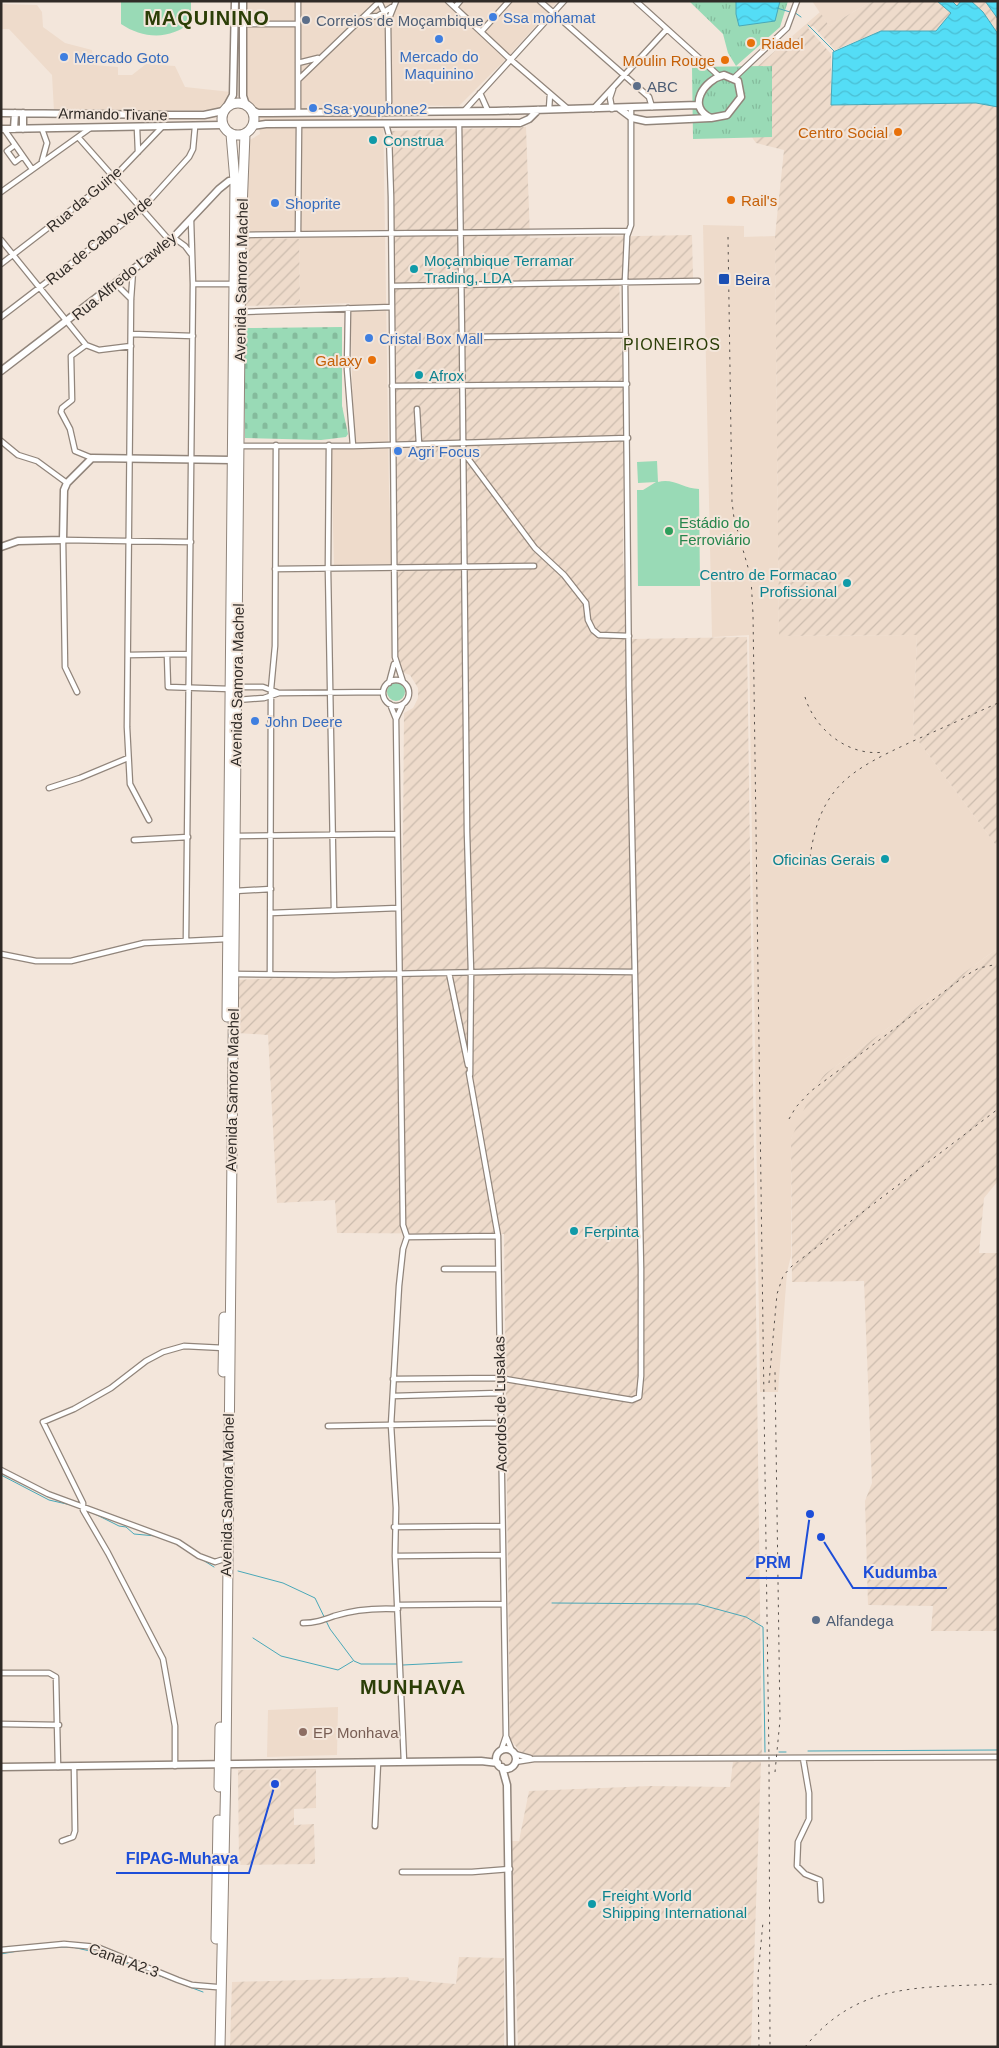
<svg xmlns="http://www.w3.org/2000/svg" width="999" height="2048" font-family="Arial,sans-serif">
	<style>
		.built { fill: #eedbcb }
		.industrial { fill: url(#industrial-furrows) }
		.green { fill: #99dab6 }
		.cemetery { fill: url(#cemetery-stones) }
		.park { fill: url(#park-tufts) }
		.water { fill: url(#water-waves); stroke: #49a8b8 }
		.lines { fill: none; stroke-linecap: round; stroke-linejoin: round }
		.stream { stroke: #49a8b8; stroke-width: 1 }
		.street-casing { stroke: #91857b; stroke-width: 7 }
		.secondary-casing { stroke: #91857b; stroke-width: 9 }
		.highway-casing { stroke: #91857b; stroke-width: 11 }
		.street { stroke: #fff; stroke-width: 4.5 }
		.secondary { stroke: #fff; stroke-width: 6 }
		.highway { stroke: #fff; stroke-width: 9 }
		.rail { stroke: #59524d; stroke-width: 1; stroke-dasharray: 2.5 5; stroke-linecap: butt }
		.shop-dot { fill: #3f7fe0; stroke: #f3e6db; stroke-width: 2 }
		.service-dot { fill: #5c6f8a; stroke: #f3e6db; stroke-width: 2 }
		.food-dot { fill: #e8710a; stroke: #f3e6db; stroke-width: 2 }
		.culture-dot { fill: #0f9aa8; stroke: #f3e6db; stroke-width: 2 }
		.transit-dot { fill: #1a4fb4; stroke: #f3e6db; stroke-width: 2 }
		.leisure-dot { fill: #2e9e5b; stroke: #f3e6db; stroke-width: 2 }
		.education-dot { fill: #8d6e63; stroke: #f3e6db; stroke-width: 2 }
		.labels { text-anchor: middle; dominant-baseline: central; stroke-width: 4; stroke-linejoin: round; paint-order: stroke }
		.shop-label { font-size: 15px; fill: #366cbe; stroke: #f3e6db; text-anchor: start }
		.service-label { font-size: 15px; fill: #4e5e75; stroke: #f3e6db; text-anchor: start }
		.food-label { font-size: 15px; fill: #c56008; stroke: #f3e6db; text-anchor: end }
		.street-label { font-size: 15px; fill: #302b27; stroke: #f3e6db }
		.culture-label { font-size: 15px; fill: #0d838f; stroke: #f3e6db; text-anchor: start }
		.transit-label { font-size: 15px; fill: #164399; stroke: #f3e6db; text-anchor: start }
		.leisure-label { font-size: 15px; fill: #27864d; stroke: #f3e6db; text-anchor: start }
		.education-label { font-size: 15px; fill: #785e54; stroke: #f3e6db; text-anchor: start }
		.neighbourhood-label { font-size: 16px; letter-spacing: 1px; fill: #2b3e07; stroke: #f3e6db }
		.district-label { font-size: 20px; font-weight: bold; letter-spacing: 1px; fill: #2b3e07; stroke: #f3e6db }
		.leader { fill: none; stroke: #1d4ed8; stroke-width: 2 }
		.callout-dot { fill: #1d4ed8; stroke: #f3e6db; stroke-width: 2 }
		.callout-label { font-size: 16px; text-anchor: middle; font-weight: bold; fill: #1d4ed8; stroke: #f3e6db; stroke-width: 4; stroke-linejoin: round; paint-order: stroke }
	</style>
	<defs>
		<pattern id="industrial-furrows" width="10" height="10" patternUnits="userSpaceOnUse" patternTransform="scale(1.25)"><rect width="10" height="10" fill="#eedbcb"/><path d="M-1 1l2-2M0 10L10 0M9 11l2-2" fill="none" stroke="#ccbcae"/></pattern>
		<pattern id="cemetery-stones" width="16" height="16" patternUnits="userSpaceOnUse" patternTransform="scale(1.25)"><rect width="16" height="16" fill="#99dab6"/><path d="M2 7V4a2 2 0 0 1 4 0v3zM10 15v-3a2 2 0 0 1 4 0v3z" fill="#84bb9c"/></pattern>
		<pattern id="park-tufts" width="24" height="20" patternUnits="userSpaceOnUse" patternTransform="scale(1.25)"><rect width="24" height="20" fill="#99dab6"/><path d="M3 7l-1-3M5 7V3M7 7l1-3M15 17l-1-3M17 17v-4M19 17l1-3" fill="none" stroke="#84bb9c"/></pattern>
		<pattern id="water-waves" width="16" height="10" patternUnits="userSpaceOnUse" patternTransform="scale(1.25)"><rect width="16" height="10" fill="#54ddf6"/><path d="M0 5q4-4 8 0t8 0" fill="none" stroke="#4abed3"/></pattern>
	</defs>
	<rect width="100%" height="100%" fill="#f3e6db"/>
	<path class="built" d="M246,1H558L506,59L459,106L383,105L389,490L392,564L334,565L331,449L354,447L350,303L300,305L299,239L245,238L244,149L250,140L260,134L257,111L247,97Z
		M812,1H872L829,26Z
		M1,4L37,5L42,12L43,27L65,43L92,50L94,65L118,67V75H132L146,64L175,66L185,87L231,92V98L222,109L209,110L54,111L52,75L9,29H1Z
		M703,225L744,226V237L775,236L779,636L917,635L913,734L998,848V948L825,1074L791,1139V1256L787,1272L778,1392H760L749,635L712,637Z
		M338,1707L337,1755L267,1757L268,1710Z"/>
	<path class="industrial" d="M872,1H961L936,31H881L835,50L813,26L808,28L831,54V105L976,103L998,107V848L913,734L917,635L779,636L775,236L784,150L756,143L751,136L744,78L820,12L829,26Z
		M971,1H985L998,19V34L983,12Z
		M526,127L530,238L692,235L693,279H619L624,414L623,561L632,639L747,637L762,1755L547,1756L522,1754L510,1739L504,1234L337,1233L335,1200L277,1203L268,1035L237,1033L236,980L402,972L404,713L413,708L418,698V688L410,675L398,671L390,131Z
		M245,238L299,239L300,305L244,306Z
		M998,948V1181L984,1198L979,1253H998V1631H931L933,1606L868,1605L865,1501L872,1483L864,1281L792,1282L791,1139L812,1091L825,1074Z
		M733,1762H761L751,2047H518L512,1841H519L529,1791L651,1786L730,1787Z
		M316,1769V1808L294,1809V1825L314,1824L315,1864L239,1865L238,1770Z
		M459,1957L504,1958V2047H230L232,1982L408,1977L409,1980L456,1984Z"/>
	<path class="green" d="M121,1H191V22C171,40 143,39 121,24Z
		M657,461L658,482C674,478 684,489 699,489L700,586H638L637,490H643L656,482L638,483L637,462Z"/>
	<path class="cemetery" d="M342,327V406L348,434L346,437L321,440L245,438L244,328Z"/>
	<path class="park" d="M689,1H788L780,27L736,66L728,53L723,34Z
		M772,66V137L693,139L692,67Z
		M387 692a9 9 0 1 1 18 0a9 9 0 1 1-18 0Z"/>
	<path class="water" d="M736,1H780L775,21L739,26L736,14Z
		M937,1H952L957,6L961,1H971L983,12L998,34V107L976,103L831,105L833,52L881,31H936L951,13Z
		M985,1H998V19Z"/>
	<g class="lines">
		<path class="stream" d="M777,8L790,12
			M794,12L801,17
			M808,25L834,51
			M1,1475L49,1500L71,1505
			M91,1512L119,1526L126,1527L134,1534L156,1536
			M174,1542L214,1567
			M238,1571L283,1583L315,1598L330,1629L354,1661L361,1664H397
			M552,1603L698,1604L746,1617L763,1627L765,1752
			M253,1638L281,1656L338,1670L353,1661
			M403,1665L462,1662
			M808,1751L998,1750
			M779,1752H786
			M54,1947H68
			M72,1947L99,1953L203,1992
			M1,1954L23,1950"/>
		<g class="street-casing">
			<path id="street" d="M379,1L388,21
				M448,1L511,60L568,109
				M540,1L649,97L652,107
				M636,1L719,76
				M455,7L460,1
				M366,17L378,16L392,7
				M243,24H298
				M481,32L509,1
				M298,63L318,58
				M734,78L787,28L797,1
				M299,79L380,1
				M480,93L488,111
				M549,109L550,94
				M593,109L667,29
				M612,109L610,98L613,89
				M464,111L564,1
				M298,113V1
				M386,113L389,102L388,21L396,1
				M386,124L389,135L391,197L395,657L403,682
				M459,124L462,337
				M137,128L138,152
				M4,129L32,169
				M42,129L47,143L42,161
				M78,137L170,241
				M15,145L7,151L15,162L23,156
				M1,192L89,129
				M298,234L299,125
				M241,235L628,231
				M174,238L185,246L191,254
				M1,240L86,345L99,350L131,346
				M1,264L114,177L161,128
				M133,271L131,299L127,727L130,784L149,820
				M116,284L131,299
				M193,284H233
				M392,286L698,281
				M348,308L347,369L353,446
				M240,312L392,307
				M1,317L142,209L189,157L193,149L195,127
				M131,334L193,336
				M86,345L71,356L72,400L62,408L61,412L70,429L75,451L92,458
				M392,386L627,384
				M417,409L419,444
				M1,441L18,455L37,461L67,483
				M329,445L328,569L334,910
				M239,446H353L628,438
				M464,453L535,548L564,575L586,603L588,620L593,630L599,635L629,636
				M275,569L534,566
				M128,655L188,654
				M167,655L168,687L230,689
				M383 693a13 13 0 1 1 26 0a13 13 0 1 1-26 0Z
				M389,683L394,664
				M237,687H263L279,693
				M77,692L65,667L63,540L191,542
				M237,700L264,698L279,693L383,692
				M390,704L396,719L403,1225L407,1237L403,1249L399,1286L391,1425L396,1508L395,1556L404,1762
				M396,719L403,704
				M49,788L80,778L128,758
				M235,836L397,834
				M134,840L188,837
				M235,891L271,889
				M271,913L398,908
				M186,939L193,284L191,220
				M1,954L36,961H71L144,943L227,939
				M449,973L468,1065
				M233,974L335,975L539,971L634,972
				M270,974L271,689L275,646L276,445
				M469,1073L498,1236L506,1736L501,1751
				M470,1075L471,972L467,832L462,337L626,335
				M407,1237L498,1236
				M444,1269H498
				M393,1379L499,1378L632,1400L639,1397L641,1376V1269L629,687L625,281L627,236L631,225V108
				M393,1396L499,1393
				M328,1426L500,1423
				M1,1470L48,1494L178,1542L199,1556L215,1562L221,1560
				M394,1527L502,1526
				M395,1556L503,1555
				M398,1605L504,1604
				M303,1623C315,1623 323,1620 334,1616C353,1610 378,1608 398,1609
				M1,1673H49L56,1677L58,1767
				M1,1724L59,1725
				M506,1736L512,1751
				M515,1754L530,1758
				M803,1758L809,1793V1819L798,1842L797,1866L805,1874L820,1880L821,1900
				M515,1762L534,1759L998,1757
				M175,1766V1726L163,1659L108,1553L83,1510V1503L43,1422L74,1409L111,1388L146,1361L163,1352L184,1346L224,1348
				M375,1826L378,1763
				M62,1841L73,1837L75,1831L74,1767
				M402,1872H472L510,1869
				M1,1950L64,1944L97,1947L178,1980L192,1985L216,1987"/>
		</g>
		<g class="secondary-casing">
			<path id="secondary" d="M243,1V96L246,105
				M724,75L738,81L741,97L727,115L711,118C686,107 704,80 724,75Z
				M227,106L233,95L235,1
				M250,109L258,113H270L496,111L698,105
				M620,109L632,118L646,121L710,118
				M1,113L171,115H204L223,111
				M252,126L266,124L520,123L529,119L538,110
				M1,129L222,125
				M14,129L15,113
				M23,129V113
				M1,371L170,241L219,189L229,181L238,180
				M1,547L18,541L63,540L64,490L67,483L92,458L232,460
				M496 1759a10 10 0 1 1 20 0a10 10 0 1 1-20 0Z
				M1,1767L481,1761L498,1763
				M502,1767L507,1785L511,2047"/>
		</g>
		<g class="highway-casing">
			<path id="highway" d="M222 119a16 16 0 1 1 32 0a16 16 0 1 1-32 0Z
				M227,1017L235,181L231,134
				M223,1372L224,1317
				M219,1787L220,1727
				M216,1939L218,1820
				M220,2047L226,1766L241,235L245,134"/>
		</g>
		<use href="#street" class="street"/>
		<use href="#secondary" class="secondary"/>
		<use href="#highway" class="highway"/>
		<path class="rail" d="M728,237L732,502L734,518L751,578L753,614L769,1759L770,2047
			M805,697C815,730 849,757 884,752
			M810,857C820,786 851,770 911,742C940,729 969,716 998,703
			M789,1119L796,1107L811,1091L965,976L979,968L998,964
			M769,1383L777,1294L783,1276L792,1266L998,1109
			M775,1772L780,1720L775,1372
			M759,2047L758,1975L763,1922
			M805,2047C858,1981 922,1988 998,1984"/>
	</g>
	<g class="shop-dot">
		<circle cx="493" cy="17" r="5"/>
		<circle cx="439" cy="39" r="5"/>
		<circle cx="64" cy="57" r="5"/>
		<circle cx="313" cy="108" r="5"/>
		<circle cx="275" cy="203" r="5"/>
		<circle cx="369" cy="338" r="5"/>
		<circle cx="398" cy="451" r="5"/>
		<circle cx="255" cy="721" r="5"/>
	</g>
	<g class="service-dot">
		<circle cx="306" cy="20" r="5"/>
		<circle cx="637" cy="86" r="5"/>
		<circle cx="816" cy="1620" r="5"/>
	</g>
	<g class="food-dot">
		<circle cx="751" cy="43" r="5"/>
		<circle cx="725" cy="60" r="5"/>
		<circle cx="898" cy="132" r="5"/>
		<circle cx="731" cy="200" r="5"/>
		<circle cx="372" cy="360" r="5"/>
	</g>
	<g class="culture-dot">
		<circle cx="373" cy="140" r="5"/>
		<circle cx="414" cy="269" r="5"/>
		<circle cx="419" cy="375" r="5"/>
		<circle cx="847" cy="583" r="5"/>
		<circle cx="885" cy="859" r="5"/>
		<circle cx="574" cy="1231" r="5"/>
		<circle cx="592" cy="1904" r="5"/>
	</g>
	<rect class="transit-dot" x="718" y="273" width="12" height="12" rx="2.5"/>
	<circle class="leisure-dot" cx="669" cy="531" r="5"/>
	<circle class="education-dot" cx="303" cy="1732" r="5"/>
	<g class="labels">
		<g class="shop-label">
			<text x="503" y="17">Ssa mohamat</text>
			<text x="439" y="56" text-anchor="middle">Mercado do<tspan x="439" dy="17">Maquinino</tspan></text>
			<text x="74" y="57">Mercado Goto</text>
			<text x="323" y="108">Ssa youphone2</text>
			<text x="285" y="203">Shoprite</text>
			<text x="379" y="338">Cristal Box Mall</text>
			<text x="408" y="451">Agri Focus</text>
			<text x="265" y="721">John Deere</text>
		</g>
		<g class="service-label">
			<text x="316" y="20">Correios de Moçambique</text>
			<text x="647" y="86">ABC</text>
			<text x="826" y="1620">Alfandega</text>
		</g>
		<g class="food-label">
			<text x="761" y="43" text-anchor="start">Riadel</text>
			<text x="715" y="60">Moulin Rouge</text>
			<text x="888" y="132">Centro Social</text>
			<text x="741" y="200" text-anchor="start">Rail's</text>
			<text x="362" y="360">Galaxy</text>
		</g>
		<g class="street-label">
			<text transform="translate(113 114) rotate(1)">Armando Tivane</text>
			<text transform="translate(84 199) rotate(-40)">Rua da Guine</text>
			<text transform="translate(99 240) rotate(-39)">Rua de Cabo Verde</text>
			<text transform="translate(124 276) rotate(-39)">Rua Alfredo Lawley</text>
			<text transform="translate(241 280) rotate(-89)">Avenida Samora Machel</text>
			<text transform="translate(237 685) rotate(-89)">Avenida Samora Machel</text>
			<text transform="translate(232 1090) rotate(-89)">Avenida Samora Machel</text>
			<text transform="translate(500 1404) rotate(-91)">Acordos de Lusakas</text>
			<text transform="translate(227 1495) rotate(-89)">Avenida Samora Machel</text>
			<text transform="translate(124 1960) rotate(20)">Canal A2.3</text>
		</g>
		<g class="culture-label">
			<text x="383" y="140">Construa</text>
			<text x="424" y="260">Moçambique Terramar<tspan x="424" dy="17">Trading, LDA</tspan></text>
			<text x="429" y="375">Afrox</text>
			<text x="837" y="574" text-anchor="end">Centro de Formacao<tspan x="837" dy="17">Profissional</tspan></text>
			<text x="875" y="859" text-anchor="end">Oficinas Gerais</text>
			<text x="584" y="1231">Ferpinta</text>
			<text x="602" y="1895">Freight World<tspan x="602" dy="17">Shipping International</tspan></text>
		</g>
		<g class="transit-label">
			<text x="735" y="279">Beira</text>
		</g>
		<g class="leisure-label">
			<text x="679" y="522">Estádio do<tspan x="679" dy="17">Ferroviário</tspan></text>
		</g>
		<g class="education-label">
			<text x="313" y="1732">EP Monhava</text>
		</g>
		<g class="neighbourhood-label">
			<text x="672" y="344">PIONEIROS</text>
		</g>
		<g class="district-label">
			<text x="207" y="18">MAQUININO</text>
			<text x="413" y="1687">MUNHAVA</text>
		</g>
	</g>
	<path class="leader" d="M810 1514L801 1578H746M821 1537L853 1588H947M275 1784L249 1873H116"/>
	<g class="callout-dot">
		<circle cx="810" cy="1514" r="5"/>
		<circle cx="821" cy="1537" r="5"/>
		<circle cx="275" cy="1784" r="5"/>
	</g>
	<g class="callout-label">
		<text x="773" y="1568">PRM</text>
		<text x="900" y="1578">Kudumba</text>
		<text x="182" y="1864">FIPAG-Muhava</text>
	</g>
	<rect width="999" height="2048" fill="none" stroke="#302b27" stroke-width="5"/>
</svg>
